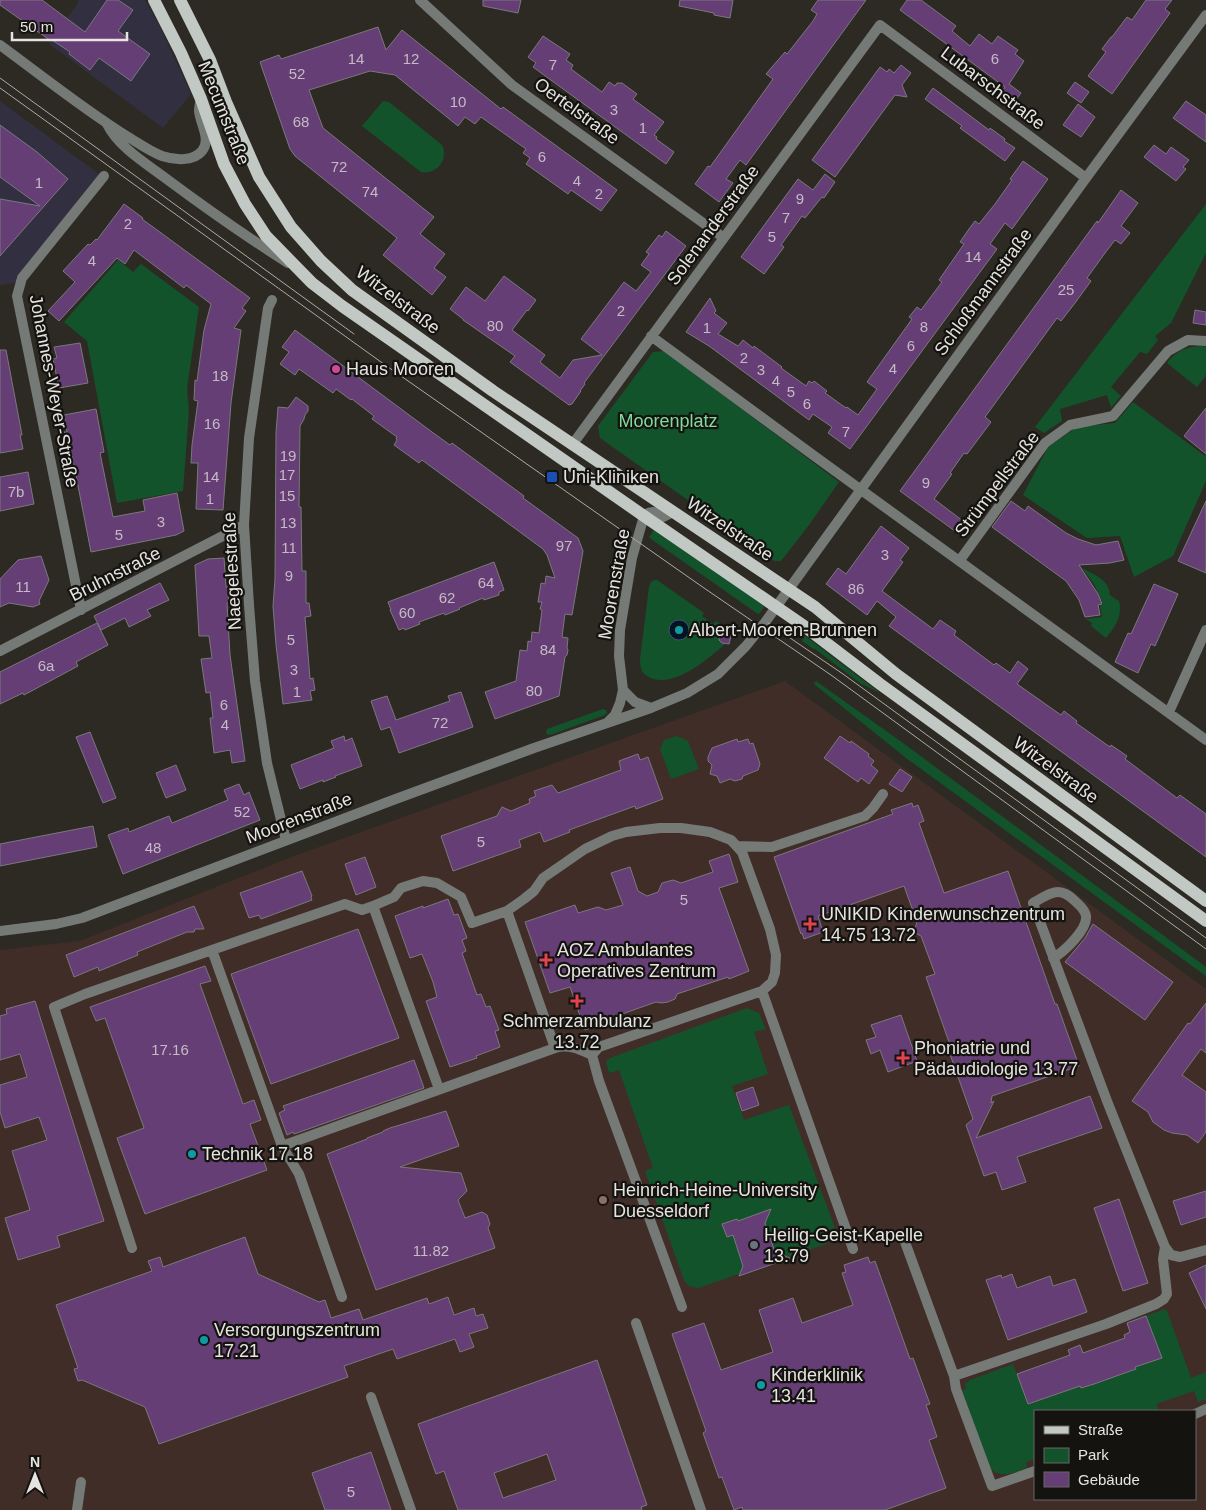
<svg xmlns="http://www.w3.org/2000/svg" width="1206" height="1510" font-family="Arial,sans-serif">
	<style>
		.commercial { fill: #322f40 }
		.education { fill: #402d27; fill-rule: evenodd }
		.green { fill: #13532b; fill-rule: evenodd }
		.water { fill: #00142c; stroke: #455262 }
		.building { fill: #643e74; stroke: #7c777e; fill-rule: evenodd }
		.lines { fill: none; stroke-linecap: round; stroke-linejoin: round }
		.minor { stroke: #767a77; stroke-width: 10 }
		.tertiary { stroke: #767a77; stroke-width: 10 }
		.primary { stroke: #c2c9c4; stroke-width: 12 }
		.tram { stroke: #acaaa5; stroke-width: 1 }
		.hotel-dot { fill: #d1479c; stroke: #141310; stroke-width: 2 }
		.transit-dot { fill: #1a4fb4; stroke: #141310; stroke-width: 2 }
		.culture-dot { fill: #0f9aa8; stroke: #141310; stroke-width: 2 }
		.health-dot { fill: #e0444e; stroke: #141310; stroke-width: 2 }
		.education-dot { fill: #8d6e63; stroke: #141310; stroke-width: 2 }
		.worship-dot { fill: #6b7280; stroke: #141310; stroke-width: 2 }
		.labels { text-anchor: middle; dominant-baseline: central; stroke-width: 4.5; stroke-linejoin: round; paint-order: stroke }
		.number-label { font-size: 15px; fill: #c6bac5 }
		.street-label { font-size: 18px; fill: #e6e4e0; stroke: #141310 }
		.poi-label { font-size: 18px; fill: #e6e4e0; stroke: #141310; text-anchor: start }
		.park-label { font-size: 18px; fill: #80db9a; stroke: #141310 }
	</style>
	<rect width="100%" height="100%" fill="#2d2a24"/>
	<path class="commercial" d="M78,0H145L160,27L191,94L163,128L49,44L78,3Z
		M0,101L103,177L15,283L0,285Z"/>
	<path class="education" d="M785,681L1206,989V1510H0V950L80,941L294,856ZM1035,1411H1195V1499H1035Z"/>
	<path class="green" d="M383,101L389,102L442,145C449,160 437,175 421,172L362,126Z
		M1206,204V253L1171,323L1155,336L1158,340L1147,354L1140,352L1111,387L1121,396L1111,408L1107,395L1060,409L1062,421L1044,433L1035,427Z
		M118,260L133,272L141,264L199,307L187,388L189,411L183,491L117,503L87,341L64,322Z
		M1202,346L1206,347V373L1205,377L1197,387L1167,363C1177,350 1186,347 1202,346Z
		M664,351L839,482L809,525L781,561H774L600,438L598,426L653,352Z
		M1133,402L1205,456L1206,454V481L1173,556L1134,577L1120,536L1087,538L1023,495L1048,447L1077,427L1115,423Z
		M654,530L762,604L764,607L760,613L758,614L651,539L649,537Z
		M1082,568C1089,572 1102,577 1107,585C1113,596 1104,592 1119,601C1123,616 1115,627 1106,638L1091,626L1092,623L1086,619L1102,617L1100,606L1103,604L1094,584Z
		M654,580H657L704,613L702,616L713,624L716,621L729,630V632H722L719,636L720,640L725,644C708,659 678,685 654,679C650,678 644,675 642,671C640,667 640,662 640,659L649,587L651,582ZM674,623L689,628C690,636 685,639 678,640L673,637L670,630Z
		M805,636L880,693L860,683L815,649L812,648L802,641Z
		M816,681L903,743L1206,967V976L906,758L814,684Z
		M603,709L606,710L607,712L605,715L553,734L548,735L546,732L547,729Z
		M677,736L688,741L699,769L671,779L660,749L664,740Z
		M747,1008L759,1013L766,1029L754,1032L768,1074L732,1086L744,1120L789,1105L835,1228L833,1237L826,1244L698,1288L689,1286L684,1280L645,1171L653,1168L619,1070L609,1073L606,1062L610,1058Z
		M1164,1309L1167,1311L1191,1378L1206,1372V1399L1198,1402L1194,1391L1156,1404L1159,1411H1035V1459L1026,1462L1027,1468C1013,1473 999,1480 988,1466L962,1390L966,1389L965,1384L970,1380L1013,1364L1028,1404L1061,1393L1075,1370L1081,1388L1136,1369L1135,1367L1161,1358L1146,1316Z"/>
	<path class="water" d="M669 630a10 10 0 1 1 20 0a10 10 0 1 1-20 0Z"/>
	<path class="building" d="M0,0H42L85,32L107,0H118L133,10L118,31L150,54L131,81L99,58L90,70L69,54L70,52L52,40L51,41L0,5Z
		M483,0H521L518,13L483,6Z
		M680,0H733L730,18L714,15V13L679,6Z
		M818,0H866L746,165L740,160L726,179L733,183L719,202L695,184L708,166L710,167L773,79L766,74L785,52L787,54L813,21L817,14L811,10Z
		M907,0H921L956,26L952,31L970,46L979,34L992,44L998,36L1018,50L1015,54L1024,61L1009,84L1021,93L1011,106L998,96L1005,87L900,10Z
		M1146,0H1172L1165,9L1170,13L1112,94L1088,76L1106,52L1102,49L1111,37H1112L1127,17L1132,20Z
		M378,27L386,50L402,30L501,109L503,107L617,190L601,211L571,190L568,194L526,164L530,158L523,153L526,149L481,117L475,124L465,117L458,126L395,75L370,71L309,90L323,128L434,217L420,234L445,254L434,268L446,277L432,295L383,255L397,238L295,156L290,149L260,62L279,55L281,59Z
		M543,36L570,54L566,60L573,65L571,69L602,92L609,82L615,86L617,83H622L637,94L633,99L664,122L654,135L657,137L656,139L674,152L666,164L533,67L536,63L528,57Z
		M901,65L911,73L902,85L907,97L895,95L835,177L812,160L880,67L887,72L889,69L894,73Z
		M1075,82L1089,92L1081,103L1067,93Z
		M933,88L989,130L990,128L1005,139L1004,141L1015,148L1005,161L960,128L962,126L925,99Z
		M1186,101L1206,115V142L1173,118Z
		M1078,104L1095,117L1081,137L1063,125Z
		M0,125L37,152L68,179L0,256V199L40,206L0,177Z
		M1154,145L1166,154L1171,147L1189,160L1183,167L1186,169L1176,181L1144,157Z
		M1023,161L1048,179L1012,229L1005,223L990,244L997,249L850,449L828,433L832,427L813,414L809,420L709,346L686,332L710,298L716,311L714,313L727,323L718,334L738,346L743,340L753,348L754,346L782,367L781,368L806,386L809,381L812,383L814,381L827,391L825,393L846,408L847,407L858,415L877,389L867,382L912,319L909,317L917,307L921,310L942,282L939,280L964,244L960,242L969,229L975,221L979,224L995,204L1012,180L1010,179Z
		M825,174L835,182L824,198L822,197L805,218L802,216L781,245L784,247L764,274L741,257L798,179L813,190Z
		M1121,190L1138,203L1121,226L1130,233L1121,244L1115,240L1105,253L1087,278L1091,281L1075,303L1061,321L1057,318L985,417L991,422L967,454L964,453L950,473L952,474L934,499L967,524L959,534L900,491L1097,221L1098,223Z
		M124,204L143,218L142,219L250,298L242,308L246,311L234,328L241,330L231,403L223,510L196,509L198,463H191L192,445L198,401L194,400L195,380L197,381L204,330L211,304L186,285L184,288L134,250L125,264L117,258L59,321L48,311L75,282L63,271L88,244L90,245L96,239L97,240Z
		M666,231L686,246L584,383L585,384L580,391H581L572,404L569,405L510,362L515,356L463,320V319L450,309L466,287L485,301L504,276L536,300L528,311L527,310L512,330L545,355L540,362L541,363L560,378L573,360L602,355L581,339L624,282L636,291L651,272L641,265L649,254L646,252L659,235L662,237Z
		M1195,310L1206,312V325L1193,323Z
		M295,330L432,432L450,445L452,443L478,462L524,496L523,498L578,538L583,551L572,615L565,614L562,637L568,638L567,648L568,650L567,655L565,657L559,696L495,719L485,692L516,681L520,650L527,651L528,641L531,642L532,632L539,633L542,610L540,609L542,602H538L541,583L545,584L546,576L555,578L547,555L543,549L422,460L419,463L394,445L397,440L396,439L397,437L372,419L374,416L352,399L351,400L336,389L333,393L299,369L295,375L280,364L289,352L282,347Z
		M80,343L88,383L59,388L53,359L57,358L54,347Z
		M0,350H6L22,435H20L23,449L0,453Z
		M296,397L308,406V411L305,415L304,419L300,426L299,507H301L302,571H306V603H309L311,616L305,617L306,629L310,679L313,678L315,690L310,691L312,700L283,704L276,645L273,606L275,579L276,433L278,407L288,408Z
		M1206,408V454L1184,436Z
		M96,409L104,452L100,453L113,517L145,511L143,500L177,493L184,531L176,535L91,552L71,450H68L64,432H67L64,415Z
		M28,472L34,504L0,511V477Z
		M1011,501L1025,511L1028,506L1066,533L1078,539L1096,545L1118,541L1124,560L1110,563L1079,565L1098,594L1102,604L1098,605L1100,615L1085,617L1079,600L1066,581L992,527Z
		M1206,501V573L1178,561Z
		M881,526L909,548L900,560L903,562L882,591L933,629L940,620L956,631L954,635L994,665L996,663L1010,673L1018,661L1028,669L1017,684L1061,715L1064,711L1077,721L1076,723L1110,747L1111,745L1127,756L1125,759L1177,798L1180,795L1206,814V857L889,626L896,617L877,601L867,615L826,584L838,568L846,574Z
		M41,556L49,580L39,601L40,604L33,607L9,603L0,607V579L18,560Z
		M224,558L226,587H228L229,603H227L230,655L245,761L232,763L230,750L214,753L210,718H213L210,692L206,693L201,659L212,658L209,636H199L195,565L208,559Z
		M494,562L504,590L499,592V595L484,600L483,598L459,608L460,609L445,615L444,613L419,622L420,624L405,630L404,628L399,630L390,610H391L388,602Z
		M160,583L169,600L147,610L151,616L129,627L125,618L101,630L94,616Z
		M1154,584L1178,594L1155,646L1151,644L1138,673L1115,662L1128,633L1131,634Z
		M97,623L108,645L76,662L78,666L24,695L23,693L0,704V672Z
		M726,631L731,636L729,644L722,643L719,640L720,634Z
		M461,692L473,727L399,753L390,727L381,730L371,701L387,696L396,720L450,701L448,696Z
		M90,732L116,798L103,803L76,737Z
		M344,736L345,741L352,738L362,766L335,776L336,777L323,782V780L300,789L291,765L334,748L331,741Z
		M840,736L850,743L851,741L869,754L868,756L874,761L871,765L878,771L869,784L861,778L858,782L824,758Z
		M737,739L738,742L748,739L750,744L753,743L760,764L758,770L743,776L742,779L735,781L730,779L720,783L717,776L710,774L712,765L708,761V757L712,748Z
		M638,754L640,760L648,757L663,799L636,809L635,806L569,830L570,832L544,842L540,832L519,840L521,847L453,871L441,836L497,816L502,807L511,811L530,803L529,799L536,796L534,791L552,785L558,793L621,770L619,761Z
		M176,765L186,790L166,798L156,773Z
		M900,769L912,777L902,792L889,784Z
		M239,784L244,795L249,792L260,820L123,874L108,835L128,828L129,832L169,816L172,823L228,800L224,790Z
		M912,803L913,807L918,805L924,821L919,823L944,893L1008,871L1055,1004H1057L1079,1066L992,1096L991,1103L994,1101L976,1138L1090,1096L1102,1128L1017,1157L1026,1182L1002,1190L996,1172L984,1176L966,1125L973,1119L946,1043L949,1042L926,977L935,974L921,936L917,934L915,928L917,922L904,886L818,916L823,932L804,939L802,933L801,934L774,857L893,814L891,810Z
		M93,826L97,847L0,866V844Z
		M729,854L738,882L719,888L749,971L729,979L728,977L677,994L675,999L668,1002L661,1003L656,1002L605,1020L606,1022L585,1030L570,987L550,993L525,922L575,905L578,913L598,907L606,910L623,905L611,873L630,867L638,891L647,896L658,892L662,883L673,880L681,883L713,872L709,861Z
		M365,857L376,887L356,895L345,864Z
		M302,871L312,896L311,897L312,900L261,919L259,915L249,918L240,893Z
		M448,899L454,915L458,914L467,938L462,940L466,951L462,953L477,995L481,994L486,1007L490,1006L499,1030L495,1031L500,1047L476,1056L477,1058L450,1067L426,1001L437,997L433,982L422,954L410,958L395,916L423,906V908Z
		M194,906L204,929H195L194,932H187L137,952L138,955L99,971L98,967L74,977L66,955Z
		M1093,924L1173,982L1145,1020L1065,962L1085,938Z
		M358,929L399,1038L271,1084L231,974Z
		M205,966L211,981L200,984L243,1104L254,1100L261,1120L250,1124L267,1170L145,1214L117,1138L144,1128L105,1018L96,1021L90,1007Z
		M35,1001L104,1221L57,1236L60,1247L18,1260L5,1218L30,1210L12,1151L47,1140L39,1117L5,1128L0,1112V1085L27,1077L20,1054L0,1060V1016L7,1014L6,1009Z
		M1206,1003V1053L1201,1049L1182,1075L1206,1092V1132L1198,1143L1187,1135L1172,1133L1164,1130L1153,1122L1148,1112L1132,1101L1188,1023L1190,1024Z
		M901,1015L917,1061L888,1072L880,1050L871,1054L866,1040L876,1037L871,1025Z
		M414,1060L424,1088L294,1134L293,1132L287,1135L279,1113L285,1110L283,1106Z
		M753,1087L759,1105L742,1111L736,1093Z
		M446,1111L459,1146L400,1167L461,1173L467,1191L458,1200L465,1218L482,1212L487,1215L490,1224L488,1228L495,1248L376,1290L327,1154L367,1139V1138L383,1132V1131L390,1128Z
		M1206,1191V1217L1181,1225L1173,1201Z
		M1119,1199L1148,1283L1123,1291L1094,1208Z
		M771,1209L765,1223L775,1252L790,1258L739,1276L743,1266L733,1235L727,1237L722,1224L737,1219L738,1221Z
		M245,1237L258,1274L319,1302L325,1300L331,1318L359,1309L363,1320L427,1298L429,1304L448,1297L454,1315L474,1308L476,1316L483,1314L488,1328L469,1334L474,1347L460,1352L455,1339L397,1359L393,1349L344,1366L348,1377L159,1444L145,1407L82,1380L78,1381L74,1369L78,1368L56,1305L152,1271L148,1261L160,1257L163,1267Z
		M868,1257L870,1263L875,1261L910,1359L913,1358L930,1404L926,1405L937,1437L929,1440L946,1488L885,1510H743L742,1507L734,1510L722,1477L719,1478L703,1433L706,1431L672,1334L704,1323L721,1370L773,1352L759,1310L793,1298L802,1323L853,1305L842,1273L846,1272L844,1265Z
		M1206,1265V1309L1189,1273Z
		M1012,1274L1017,1288L1050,1276L1053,1286L1075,1279L1087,1312L1008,1340L986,1280L1001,1275L1002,1278Z
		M1146,1316L1162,1358L1135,1367L1136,1369L1094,1384L1081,1388L1080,1386L1028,1404L1017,1374L1070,1355L1068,1350L1080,1345L1083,1353L1125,1338L1124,1335L1130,1332L1127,1323Z
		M597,1360L647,1505L641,1507L642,1510H458L444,1471L436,1474L418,1424ZM547,1454L556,1480L503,1498L494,1473Z
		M371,1452L391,1510H325L312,1473Z"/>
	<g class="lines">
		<path class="minor" d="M420,0L512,85L724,238
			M0,45C41,75 82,108 125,135C137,142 149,151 162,156C174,160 193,162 202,151C212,139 199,122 199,110C199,107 200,105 200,102
			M107,124C119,148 147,164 168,180C207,209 247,237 288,263
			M272,300L268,308L249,438L244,525L249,605L255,681L267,763L286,840
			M651,336L813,455L1206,740
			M572,445L880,25L1086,178
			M960,560L1045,443L1070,425L1113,416L1168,351L1188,340L1206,341
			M789,589L1086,178L1206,15
			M81,610L17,296L22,278L104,176
			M0,651L244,525
			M1169,712L1206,630
			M737,846L772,847L865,816L873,808L883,794
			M373,906L394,897L401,888L407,886L423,881L437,883L461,897L472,923L507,911L524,899L534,891L543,878L585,849L612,836L626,832L660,828H681L710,832L731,840L742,852L770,929L776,955L775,973L772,982L762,991L599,1047L592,1055
			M507,911L555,1048
			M212,950L345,904L362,910L373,906L439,1089
			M1053,958C1064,952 1088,929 1086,916C1085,909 1079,905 1075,901C1070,896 1065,892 1058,892C1050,892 1040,899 1033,903L1107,1101L1165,1247L1171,1255L1180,1257L1206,1250
			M762,991L853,1249
			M282,1146L555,1048C569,1044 579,1049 592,1055L599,1081L682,1307
			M905,1242L954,1376L956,1389L992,1486L1035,1471
			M132,1248L54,1007L85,994L212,950L282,1146L299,1174L342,1297
			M636,1323L701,1510
			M954,1376L1106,1324L1156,1304L1164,1299L1167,1294L1163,1259L1165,1247
			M371,1397L411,1510
			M1195,1414L1206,1409
			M77,1510L81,1482"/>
		<path class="tertiary" d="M623,690L635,702L651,708
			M608,722L615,715L620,703L623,690L619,656L620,630L632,558L644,516C650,510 657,511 663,517L673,512
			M0,931L56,924L82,918L393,800L534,748L651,708L687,693L718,674L746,646L766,621L789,589"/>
		<path class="primary" d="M154,0L181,53L201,99L224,164L245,204L266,236L312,283L342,306L644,516L804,626L880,684L1206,921
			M180,0L210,60L226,102L259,177L291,227L321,261L352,290L493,391L815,607L896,674L1206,901"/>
		<path class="tram" d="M0,78L354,334
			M0,88L381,362L704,588L831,675L1206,949
			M768,623L843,674L1206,938"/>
	</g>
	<circle class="hotel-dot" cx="336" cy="369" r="5"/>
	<rect class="transit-dot" x="546" y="471" width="12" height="12" rx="2.5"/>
	<g class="culture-dot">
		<circle cx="679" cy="630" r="5"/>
		<circle cx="192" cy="1154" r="5"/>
		<circle cx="204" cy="1340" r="5"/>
		<circle cx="761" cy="1385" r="5"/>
	</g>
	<g class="health-dot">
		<path d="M807.5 916.5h5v5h5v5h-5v5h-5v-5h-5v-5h5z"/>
		<path d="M543.5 952.5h5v5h5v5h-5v5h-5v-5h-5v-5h5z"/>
		<path d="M574.5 993.5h5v5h5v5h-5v5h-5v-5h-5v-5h5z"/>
		<path d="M900.5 1050.5h5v5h5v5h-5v5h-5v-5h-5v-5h5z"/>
	</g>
	<circle class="education-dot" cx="603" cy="1200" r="5"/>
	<circle class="worship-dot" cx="754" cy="1245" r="5"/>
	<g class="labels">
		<g class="number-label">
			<text x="356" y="58">14</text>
			<text x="411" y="58">12</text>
			<text x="995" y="58">6</text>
			<text x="553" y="64">7</text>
			<text x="297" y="73">52</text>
			<text x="458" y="101">10</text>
			<text x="614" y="109">3</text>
			<text x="301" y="121">68</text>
			<text x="643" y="127">1</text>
			<text x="542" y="156">6</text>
			<text x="339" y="166">72</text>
			<text x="577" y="180">4</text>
			<text x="39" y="182">1</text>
			<text x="370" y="191">74</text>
			<text x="599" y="193">2</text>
			<text x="800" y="198">9</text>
			<text x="786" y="217">7</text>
			<text x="128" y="223">2</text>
			<text x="772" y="236">5</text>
			<text x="973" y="256">14</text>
			<text x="92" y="260">4</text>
			<text x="1066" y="289">25</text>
			<text x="621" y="310">2</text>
			<text x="495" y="325">80</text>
			<text x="924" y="326">8</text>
			<text x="707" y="327">1</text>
			<text x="911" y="345">6</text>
			<text x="744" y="357">2</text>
			<text x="893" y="368">4</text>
			<text x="761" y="369">3</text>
			<text x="220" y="375">18</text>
			<text x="776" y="380">4</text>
			<text x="791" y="391">5</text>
			<text x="807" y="403">6</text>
			<text x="212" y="423">16</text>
			<text x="846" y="431">7</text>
			<text x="288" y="455">19</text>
			<text x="287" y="474">17</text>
			<text x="211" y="476">14</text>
			<text x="926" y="482">9</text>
			<text x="16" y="491">7b</text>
			<text x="287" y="495">15</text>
			<text x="210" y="498">1</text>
			<text x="161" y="521">3</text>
			<text x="288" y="522">13</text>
			<text x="119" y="534">5</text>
			<text x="564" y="545">97</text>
			<text x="289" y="547">11</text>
			<text x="885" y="554">3</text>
			<text x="289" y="575">9</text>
			<text x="486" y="582">64</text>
			<text x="23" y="586">11</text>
			<text x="856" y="588">86</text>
			<text x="447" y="597">62</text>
			<text x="407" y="612">60</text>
			<text x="291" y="639">5</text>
			<text x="548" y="649">84</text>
			<text x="46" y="665">6a</text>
			<text x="294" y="669">3</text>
			<text x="534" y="690">80</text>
			<text x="297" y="691">1</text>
			<text x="224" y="704">6</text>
			<text x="440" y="722">72</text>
			<text x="225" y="724">4</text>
			<text x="242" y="811">52</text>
			<text x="481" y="841">5</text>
			<text x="153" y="847">48</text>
			<text x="684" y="899">5</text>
			<text x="170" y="1049">17.16</text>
			<text x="431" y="1250">11.82</text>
			<text x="351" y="1491">5</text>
		</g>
		<g class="street-label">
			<text transform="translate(993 88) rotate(37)">Lubarschstraße</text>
			<text transform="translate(577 111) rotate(36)">Oertelstraße</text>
			<text transform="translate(224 113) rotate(68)">Mecumstraße</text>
			<text transform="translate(713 225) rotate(-54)">Solenanderstraße</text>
			<text transform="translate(983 292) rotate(-54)">Schloßmannstraße</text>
			<text transform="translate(398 300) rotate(37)">Witzelstraße</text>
			<text transform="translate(54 391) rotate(79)">Johannes-Weyer-Straße</text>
			<text transform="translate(997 484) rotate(-53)">Strümpellstraße</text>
			<text transform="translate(730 529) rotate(34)">Witzelstraße</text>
			<text transform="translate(232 571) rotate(-93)">Naegelestraße</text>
			<text transform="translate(115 574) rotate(-27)">Bruhnstraße</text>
			<text transform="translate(614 584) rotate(-80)">Moorenstraße</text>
			<text transform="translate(1056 770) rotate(36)">Witzelstraße</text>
			<text transform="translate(299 818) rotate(-21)">Moorenstraße</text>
		</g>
		<g class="poi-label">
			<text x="346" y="369">Haus Mooren</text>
			<text x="563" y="477">Uni-Kliniken</text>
			<text x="689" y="630">Albert-Mooren-Brunnen</text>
			<text x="821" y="914">UNIKID Kinderwunschzentrum<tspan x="821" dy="21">14.75 13.72</tspan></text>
			<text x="557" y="950">AOZ Ambulantes<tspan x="557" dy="21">Operatives Zentrum</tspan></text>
			<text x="577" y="1021" text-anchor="middle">Schmerzambulanz<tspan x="577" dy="21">13.72</tspan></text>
			<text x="914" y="1048">Phoniatrie und<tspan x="914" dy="21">Pädaudiologie 13.77</tspan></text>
			<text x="202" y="1154">Technik 17.18</text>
			<text x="613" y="1190">Heinrich-Heine-University<tspan x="613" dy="21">Duesseldorf</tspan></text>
			<text x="764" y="1235">Heilig-Geist-Kapelle<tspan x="764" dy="21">13.79</tspan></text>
			<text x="214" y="1330">Versorgungszentrum<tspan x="214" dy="21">17.21</tspan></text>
			<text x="771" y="1375">Kinderklinik<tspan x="771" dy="21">13.41</tspan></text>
		</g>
		<g class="park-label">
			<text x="668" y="421">Moorenplatz</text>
		</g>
	</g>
	<rect x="1034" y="1410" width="162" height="90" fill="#141310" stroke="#686763"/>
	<rect x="1044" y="1426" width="25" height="8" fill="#c2c9c4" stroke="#686763"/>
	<text x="1078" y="1435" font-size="15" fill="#e6e4e0">Straße</text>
	<rect x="1044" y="1448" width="25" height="15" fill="#13532b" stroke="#686763"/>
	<text x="1078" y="1460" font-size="15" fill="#e6e4e0">Park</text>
	<rect x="1044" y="1472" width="25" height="15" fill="#643e74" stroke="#686763"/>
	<text x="1078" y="1485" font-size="15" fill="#e6e4e0">Gebäude</text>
	<g transform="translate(35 1475)" stroke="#141310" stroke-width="4" paint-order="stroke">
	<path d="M0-4L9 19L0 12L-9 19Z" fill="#e6e4e0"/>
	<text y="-8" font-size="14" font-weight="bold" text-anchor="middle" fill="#e6e4e0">N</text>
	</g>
	<path d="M12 32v8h115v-8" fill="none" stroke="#e6e4e0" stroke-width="2.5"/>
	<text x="20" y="32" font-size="15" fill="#e6e4e0" stroke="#141310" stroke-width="4" paint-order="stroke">50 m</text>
</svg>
